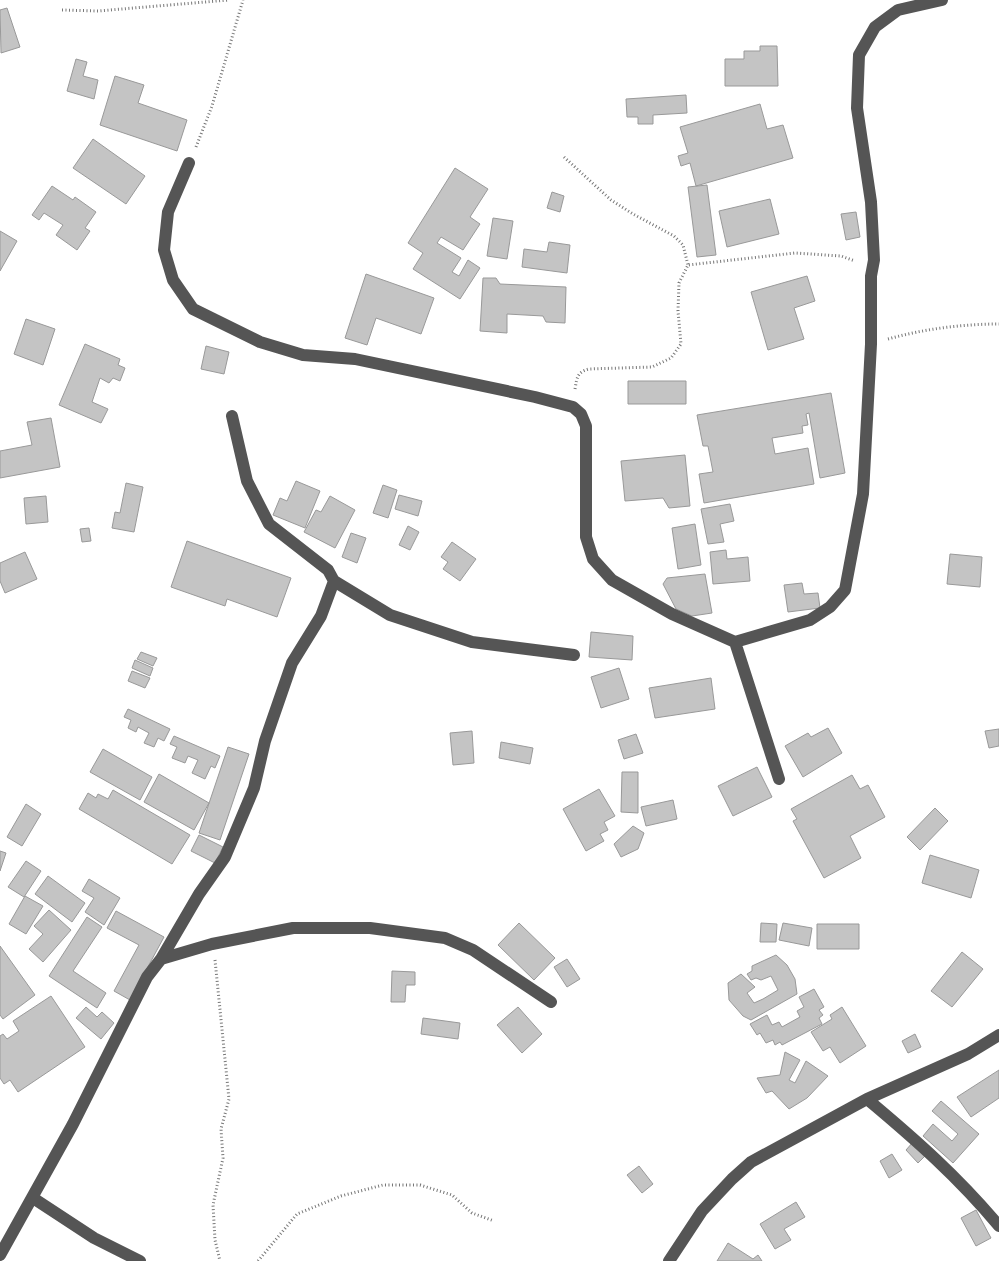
<svg xmlns="http://www.w3.org/2000/svg" width="999" height="1261" font-family="Overpass,sans-serif">
	<style>
		.building { fill: #c4c4c4; stroke: #999 }
		.lines { fill: none; stroke-linecap: round; stroke-linejoin: round }
		.path { stroke: #777; stroke-width: 3; stroke-dasharray: 1 2.5; stroke-linecap: butt }
		.minor { stroke: #555; stroke-width: 12 }
	</style>
	<rect width="100%" height="100%" fill="#fff"/>
	<path class="building" d="M7,8L20,47L1,53L0,10Z
		M760,46H777L778,86H725V59H744V51H760Z
		M76,59L87,62L83,76L98,80L94,99L67,91Z
		M115,76L144,85L138,103L187,120L177,151L100,125Z
		M686,95L687,113L653,115V124H638V117H627L626,99Z
		M760,104L767,129L783,125L793,158L696,186L690,163L681,166L678,156L688,153L680,127Z
		M93,139L145,176L126,204L73,168Z
		M455,168L488,189L470,217L480,224L463,250L441,237L437,243L461,258L452,272L459,276L468,260L480,268L460,299L413,269L423,253L408,243Z
		M707,185L716,255L697,257L688,187Z
		M52,186L73,200L75,197L96,212L85,228L90,231L77,250L56,235L63,225L44,213L39,220L32,215Z
		M552,192L564,196L560,212L547,208Z
		M770,199L779,234L727,247L719,211Z
		M856,212L860,237L846,240L841,214Z
		M493,218L513,221L507,259L487,256Z
		M0,231L17,241L0,271Z
		M549,242L570,245L567,273L522,267L524,249L547,252Z
		M366,274L434,298L421,334L376,318L367,345L345,338Z
		M807,276L815,301L794,308L804,339L768,350L751,292Z
		M483,278H496L500,284L566,287L565,323L546,322L543,316L507,314V333L480,331Z
		M26,319L55,329L43,365L14,354Z
		M85,344L120,359L118,365L125,368L120,381L113,378L109,383L100,378L92,402L108,409L101,423L59,405Z
		M206,346L229,352L224,374L201,369Z
		M628,381H686V404H628Z
		M831,393L845,473L820,478L809,413L806,414L808,425L802,426L803,433L772,438L775,454L808,448L814,484L704,503L699,474L713,472L708,446H703L697,415Z
		M51,418L60,467L0,478V451L32,445L27,422Z
		M685,455L690,506L669,508L663,498L625,501L621,461Z
		M296,481L320,491L305,528L273,515L280,498L287,501Z
		M126,483L143,487L134,532L112,528L115,512L120,513Z
		M383,485L397,490L388,518L373,513Z
		M399,495L422,501L418,516L395,509Z
		M46,496L48,522L26,524L24,498Z
		M330,496L355,510L335,548L304,532L316,510L321,512Z
		M730,504L734,521L720,524L724,542L708,544L701,509Z
		M695,524L701,565L678,569L672,528Z
		M408,526L419,532L410,550L399,545Z
		M89,528L91,541L82,542L80,529Z
		M351,533L366,538L357,563L342,557Z
		M187,541L291,578L277,617L227,599L225,606L171,587Z
		M452,542L476,559L460,581L443,569L448,562L441,557Z
		M726,550L727,559L748,557L750,581L713,584L710,552Z
		M25,552L37,579L5,593L0,581V563Z
		M950,554L982,557L980,587L947,584Z
		M705,574L712,613L692,616L676,609L663,584L667,578Z
		M802,583L804,594L818,593L820,608L788,612L784,585Z
		M591,632L633,636L632,660L589,657Z
		M141,652L157,658L153,666L137,659Z
		M135,660L153,668L150,676L132,668Z
		M619,668L629,699L601,708L591,677Z
		M132,671L150,678L145,688L128,681Z
		M711,678L715,709L655,718L649,688Z
		M128,709L170,729L164,741L158,738L154,747L144,743L149,733L138,727L136,732L128,728L131,720L124,717Z
		M828,728L842,753L803,777L785,746L808,733L811,737Z
		M999,729V746L989,748L985,731Z
		M472,731L474,763L453,765L450,733Z
		M636,734L643,753L624,759L618,740Z
		M174,736L220,756L215,768L211,766L205,779L192,773L198,760L188,756L185,763L172,758L177,747L170,744Z
		M501,742L533,748L530,764L499,758Z
		M228,747L249,754L220,840L199,833Z
		M103,749L152,777L140,800L90,772Z
		M757,767L772,797L733,816L718,786Z
		M622,772H638V813L621,812Z
		M159,774L209,803L194,830L144,802Z
		M852,775L860,789L868,785L885,817L850,836L861,858L824,878L793,821L797,819L791,809Z
		M599,789L615,816L604,822L608,830L600,834L604,841L586,851L563,809Z
		M113,790L190,835L172,864L79,809L88,793L96,798L98,794L108,799Z
		M673,800L677,819L646,826L641,807Z
		M26,804L41,814L22,846L7,837Z
		M935,808L948,821L920,850L907,837Z
		M633,826L644,833L638,849L621,857L614,844Z
		M199,835L223,847L215,863L191,851Z
		M0,851L6,853L0,871Z
		M930,855L979,870L971,898L922,883Z
		M26,861L41,871L24,897L8,887Z
		M48,876L85,903L72,922L35,894Z
		M89,879L120,898L104,925L85,912L94,898L82,891Z
		M25,896L43,906L26,934L9,924Z
		M49,910L71,930L43,962L29,949L43,934L34,926Z
		M116,911L164,937L130,1000L114,991L139,945L107,928Z
		M87,917L102,927L73,971L106,993L97,1008L49,976Z
		M519,923L555,958L534,980L498,945Z
		M761,923L777,924L776,942H760Z
		M783,923L812,928L809,946L779,940Z
		M817,924H859V949H817Z
		M0,946L35,995L3,1019L0,1015Z
		M962,952L983,969L952,1007L931,991Z
		M776,955L787,965L795,979L797,994L751,1020L743,1016L729,1000L728,983L741,974L755,987L747,993L754,1003L763,999L778,990L771,976L761,980L756,978L751,980L747,974L752,971V966Z
		M567,959L580,979L567,987L554,967Z
		M392,971L415,972V985H406L405,1002H391Z
		M814,989L824,1007L819,1010L823,1015L819,1018L822,1024L782,1045L780,1042L775,1045L773,1040L766,1043L760,1033L757,1035L750,1024L767,1015L772,1025L779,1022L782,1027L800,1017L797,1011L804,1007L799,997Z
		M51,996L85,1047L18,1092L10,1080L4,1084L0,1078V1036L3,1034L7,1039L19,1031L13,1021Z
		M86,1007L97,1017L102,1012L114,1023L101,1039L76,1018Z
		M518,1007L542,1034L522,1053L497,1025Z
		M842,1007L866,1046L840,1063L830,1047L823,1051L811,1032L832,1019L830,1015Z
		M423,1018L460,1023L458,1039L421,1034Z
		M915,1034L921,1047L908,1053L902,1041Z
		M785,1052L800,1060L789,1080L795,1083L806,1061L828,1076L807,1098L789,1109L772,1091L766,1093L757,1078L780,1075Z
		M999,1070V1098L971,1117L957,1097Z
		M941,1101L979,1134L953,1163L923,1136L933,1124L952,1141L958,1134L932,1111Z
		M913,1142L926,1155L918,1163L906,1150Z
		M892,1154L902,1170L889,1178L880,1161Z
		M639,1166L653,1184L642,1193L627,1175Z
		M796,1202L805,1217L784,1229L791,1240L775,1249L760,1224Z
		M976,1210L991,1238L976,1246L961,1218Z
		M728,1243L753,1259L758,1255L762,1261H717Z"/>
	<g class="lines">
		<path class="path" d="M62,10L98,11L229,0
			M196,147L212,106L243,0
			M564,157L611,200L633,214L674,236L683,245L688,265
			M888,339C924,329 962,324 999,324
			M575,389C577,378 577,372 589,369L652,367L671,358L681,344L678,311L679,283L688,265L795,253L841,256L855,261
			M215,960L229,1099L221,1129L223,1158L213,1205L215,1240L220,1261
			M258,1261L297,1214L341,1196L383,1185H420L452,1195L472,1213L494,1221"/>
		<path class="minor" d="M189,163L168,212L164,250L173,280L193,309L260,342L303,355L355,359L535,397L573,407L581,414L586,426V537L593,559L612,580L672,614L735,642L810,620L830,607L845,590L863,494L871,344V276L874,260L871,202L857,108L859,55L875,27L898,10L942,0
			M334,581L390,615L472,642L574,655
			M735,642L779,779
			M161,959L199,894L225,857L254,788L265,741L292,663L321,616L334,581L328,570L269,524L247,481L232,416
			M867,1099C916,1140 958,1177 999,1226
			M33,1198L94,1238L140,1261
			M0,1255L73,1124L147,977L161,959L212,944L293,928H370L445,938L473,950L551,1002
			M669,1261L702,1211L732,1179L751,1162L867,1099L968,1054L999,1035"/>
	</g>
</svg>
